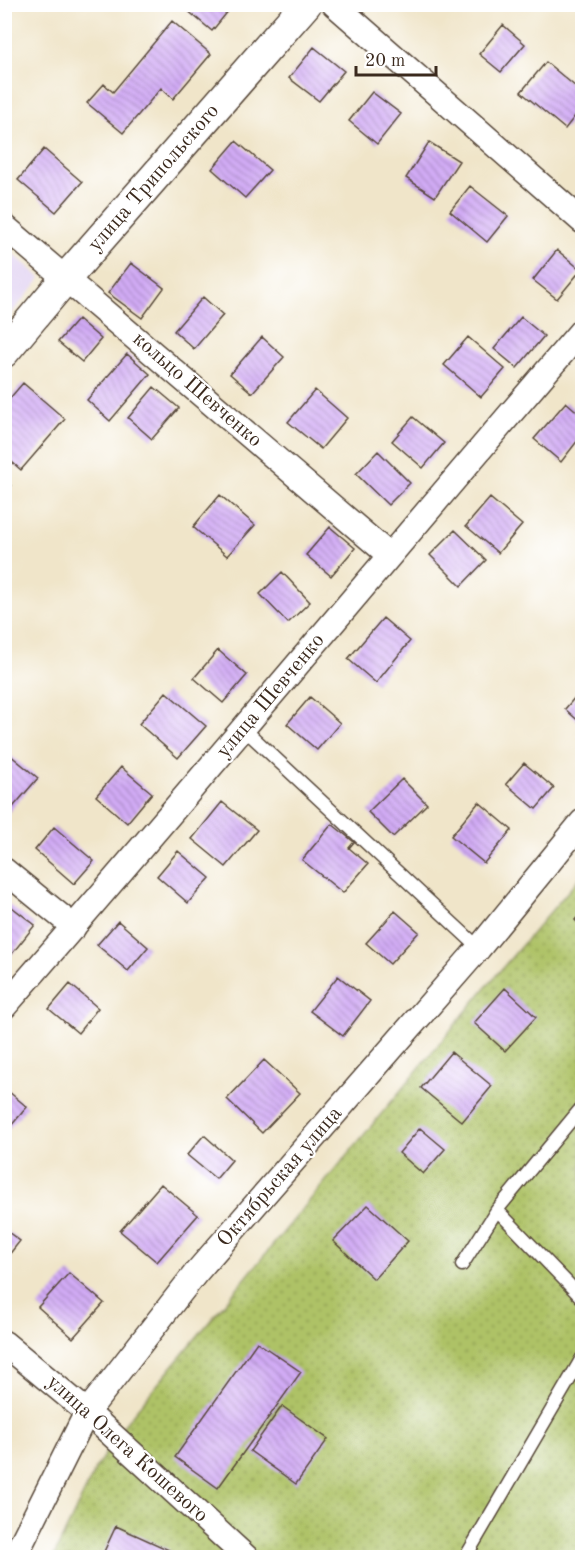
<svg xmlns="http://www.w3.org/2000/svg" width="587" height="1562" font-family="'Old Standard TT',serif">
	<style>
		.built { fill: #e2d4f3 }
		.grass { fill: url(#grass-dots); stroke: #747642; stroke-width: 1.5 }
		.building { fill: url(#building-back-hatch) }
		.lines { fill: none; stroke-linecap: round; stroke-linejoin: round }
		.service-casing { stroke: #564638; stroke-width: 15 }
		.minor-casing { stroke: #564638; stroke-width: 27 }
		.tertiary-casing { stroke: #564638; stroke-width: 33 }
		.service { stroke: #fff; stroke-width: 12 }
		.minor { stroke: #fff; stroke-width: 24 }
		.tertiary { stroke: #fff; stroke-width: 30 }
		.labels { text-anchor: middle; dominant-baseline: central; stroke-width: 4.5; stroke-linejoin: round; paint-order: stroke }
		.street-label { font-size: 21px; fill: #3b2a1e; stroke: #fff }
	</style>
	<defs>
		<pattern id="grass-dots" width="8" height="8" patternUnits="userSpaceOnUse" patternTransform="scale(1.5)"><rect width="8" height="8" fill="#aec266"/><path d="M2 2h.1M6 6h.1" fill="none" stroke="#8f9e53" stroke-width="1.8" stroke-linecap="round"/></pattern>
		<pattern id="building-back-hatch" width="6" height="6" patternUnits="userSpaceOnUse" patternTransform="scale(1.5)"><rect width="6" height="6" fill="#d1abf5"/><path d="M-1 5l2 2M0 0l6 6M5-1l2 2" fill="none" stroke="#ab8bc6"/></pattern>
	</defs>
	<rect width="100%" height="100%" fill="#fff"/>
	<filter id="ink" filterUnits="userSpaceOnUse"><feTurbulence type="fractalNoise" baseFrequency=".0167" numOctaves="2"/><feDisplacementMap in="SourceGraphic" scale="12" xChannelSelector="R" yChannelSelector="G"/><feConvolveMatrix kernelMatrix="1 2 1 2 8 2 1 2 1" color-interpolation-filters="sRGB"/></filter>
	<filter id="wash" filterUnits="userSpaceOnUse"><feTurbulence type="fractalNoise" baseFrequency=".008" numOctaves="4" result="noise"/><feDisplacementMap in="SourceGraphic" scale="24" xChannelSelector="R" yChannelSelector="G"/><feGaussianBlur stdDeviation="1.35" result="paint"/><feColorMatrix in="noise" values="0 0 0 0 0 0 0 0 0 0 0 0 0 0 0 0 0 1.4 0 .05"/><feComposite in="paint" operator="in"/></filter>
	<g filter="url(#wash)">
		<rect width="100%" height="100%" fill="#f0e5c9"/>
		<path class="built" d="M5,247L41,278L5,321Z"/>
		<path class="grass" d="M582,875V1557L53,1558L97,1466L124,1425L492,980Z"/>
		<g id="blocks">
			<path class="building" d="M180,4H234L212,31Z
				M410,4H425L423,10Z
				M172,21L211,54L173,99L161,88L123,133L87,103L104,84L113,92Z
				M503,25L525,44L501,72L479,54Z
				M314,47L344,71L319,101L289,78Z
				M546,62L582,92V107L565,129L521,92Z
				M372,92L401,114L377,144L349,121Z
				M236,141L270,170L245,198L212,169Z
				M429,142L459,161L435,197L406,178Z
				M44,149L82,182L56,212L18,180Z
				M470,186L508,216L487,242L450,211Z
				M557,250L581,270L557,299L533,280Z
				M131,263L164,288L142,318L108,293Z
				M203,297L223,315L194,349L174,331Z
				M521,317L544,336L517,368L494,349Z
				M78,319L101,339L82,362L58,342Z
				M262,337L284,357L252,393L230,374Z
				M468,337L505,369L481,397L444,365Z
				M127,354L150,374L110,421L87,400Z
				M23,383L65,419L21,470L4,455V405Z
				M154,387L179,408L152,439L128,418Z
				M315,390L347,418L321,449L288,422Z
				M566,402L582,416V435L561,462L534,439Z
				M413,417L444,443L423,468L392,441Z
				M378,451L410,483L388,505L356,474Z
				M4,480L11,486L4,493Z
				M220,495L255,525L227,556L193,527Z
				M490,498L522,525L498,553L466,526Z
				M330,527L355,548L331,576L306,555Z
				M455,530L486,560L461,586L430,555Z
				M282,572L310,602L288,623L260,594Z
				M383,618L410,641L376,683L348,659Z
				M218,650L247,675L223,703L194,678Z
				M582,689V724L565,709Z
				M166,692L206,726L178,758L139,724Z
				M310,697L340,723L317,750L287,724Z
				M4,750L38,778L7,814L4,812Z
				M524,763L554,788L536,809L506,784Z
				M121,767L152,793L127,823L96,796Z
				M402,779L427,804L393,837L368,812Z
				M222,802L257,830L226,867L192,839Z
				M479,802L512,830L484,863L451,836Z
				M332,824L354,842L349,848L368,864L343,893L302,860Z
				M54,827L94,861L74,884L35,850Z
				M178,851L210,878L188,903L157,876Z
				M4,901L35,925L11,955L4,950Z
				M395,911L419,932L390,964L366,943Z
				M582,912V927L575,920Z
				M118,921L148,947L128,971L97,945Z
				M338,976L370,1001L343,1036L310,1011Z
				M70,984L98,1008L78,1033L49,1009Z
				M505,988L536,1017L505,1051L474,1023Z
				M451,1052L492,1086L462,1122L421,1088Z
				M264,1060L300,1093L262,1133L227,1099Z
				M8,1091L27,1107L4,1134V1094Z
				M420,1128L445,1149L423,1174L399,1153Z
				M204,1135L232,1160L216,1179L187,1155Z
				M161,1184L198,1215L157,1262L120,1231Z
				M368,1205L408,1241L374,1279L333,1241Z
				M4,1229L20,1241L4,1261Z
				M69,1273L104,1303L73,1338L38,1307Z
				M257,1342L301,1372L218,1488L175,1457Z
				M282,1406L328,1439L296,1484L250,1451Z
				M116,1526L169,1550L165,1558H101Z"/>
		</g>
	</g>
	<g filter="url(#ink)">
		<use href="#blocks" fill-opacity="0" stroke="#564638" stroke-width="1.5"/>
		<g class="lines">
			<g class="service-casing">
				<path id="service" d="M244,729L479,948
					M497,1210L582,1298
					M462,1265L497,1210L582,1107
					M465,1558L582,1358"/>
			</g>
			<g class="minor-casing">
				<path id="minor" d="M334,4L582,221
					M4,226L389,555
					M4,870L74,927
					M4,1007C199,783 389,555 582,330
					M4,1343L87,1412L247,1558
					M14,1558L87,1412L195,1274L479,948L582,822"/>
			</g>
			<g class="tertiary-casing">
				<path id="tertiary" d="M4,352L66,278L306,4"/>
			</g>
			<use href="#service" class="service"/>
			<use href="#minor" class="minor"/>
			<use href="#tertiary" class="tertiary"/>
		</g>
	</g>
	<g class="labels">
		<g class="street-label">
			<text transform="translate(154 178) rotate(-49)">улица Трипольского</text>
			<text transform="translate(197 390) rotate(41)">кольцо Шевченко</text>
			<text transform="translate(271 696) rotate(-50)">улица Шевченко</text>
			<text transform="translate(280 1177) rotate(-49)">Октябрьская улица</text>
			<text transform="translate(127 1449) rotate(42)">улица Олега Кошевого</text>
		</g>
	</g>
	<rect width="587" height="1562" fill="none" stroke="#fff" stroke-width="24"/>
	<path d="M356 66v9h80v-9" fill="none" stroke="#3b2a1e" stroke-width="3"/>
	<text x="365" y="66" font-size="18" fill="#3b2a1e" stroke="#ffffff" stroke-width="4.5" paint-order="stroke">20 m</text>
</svg>
